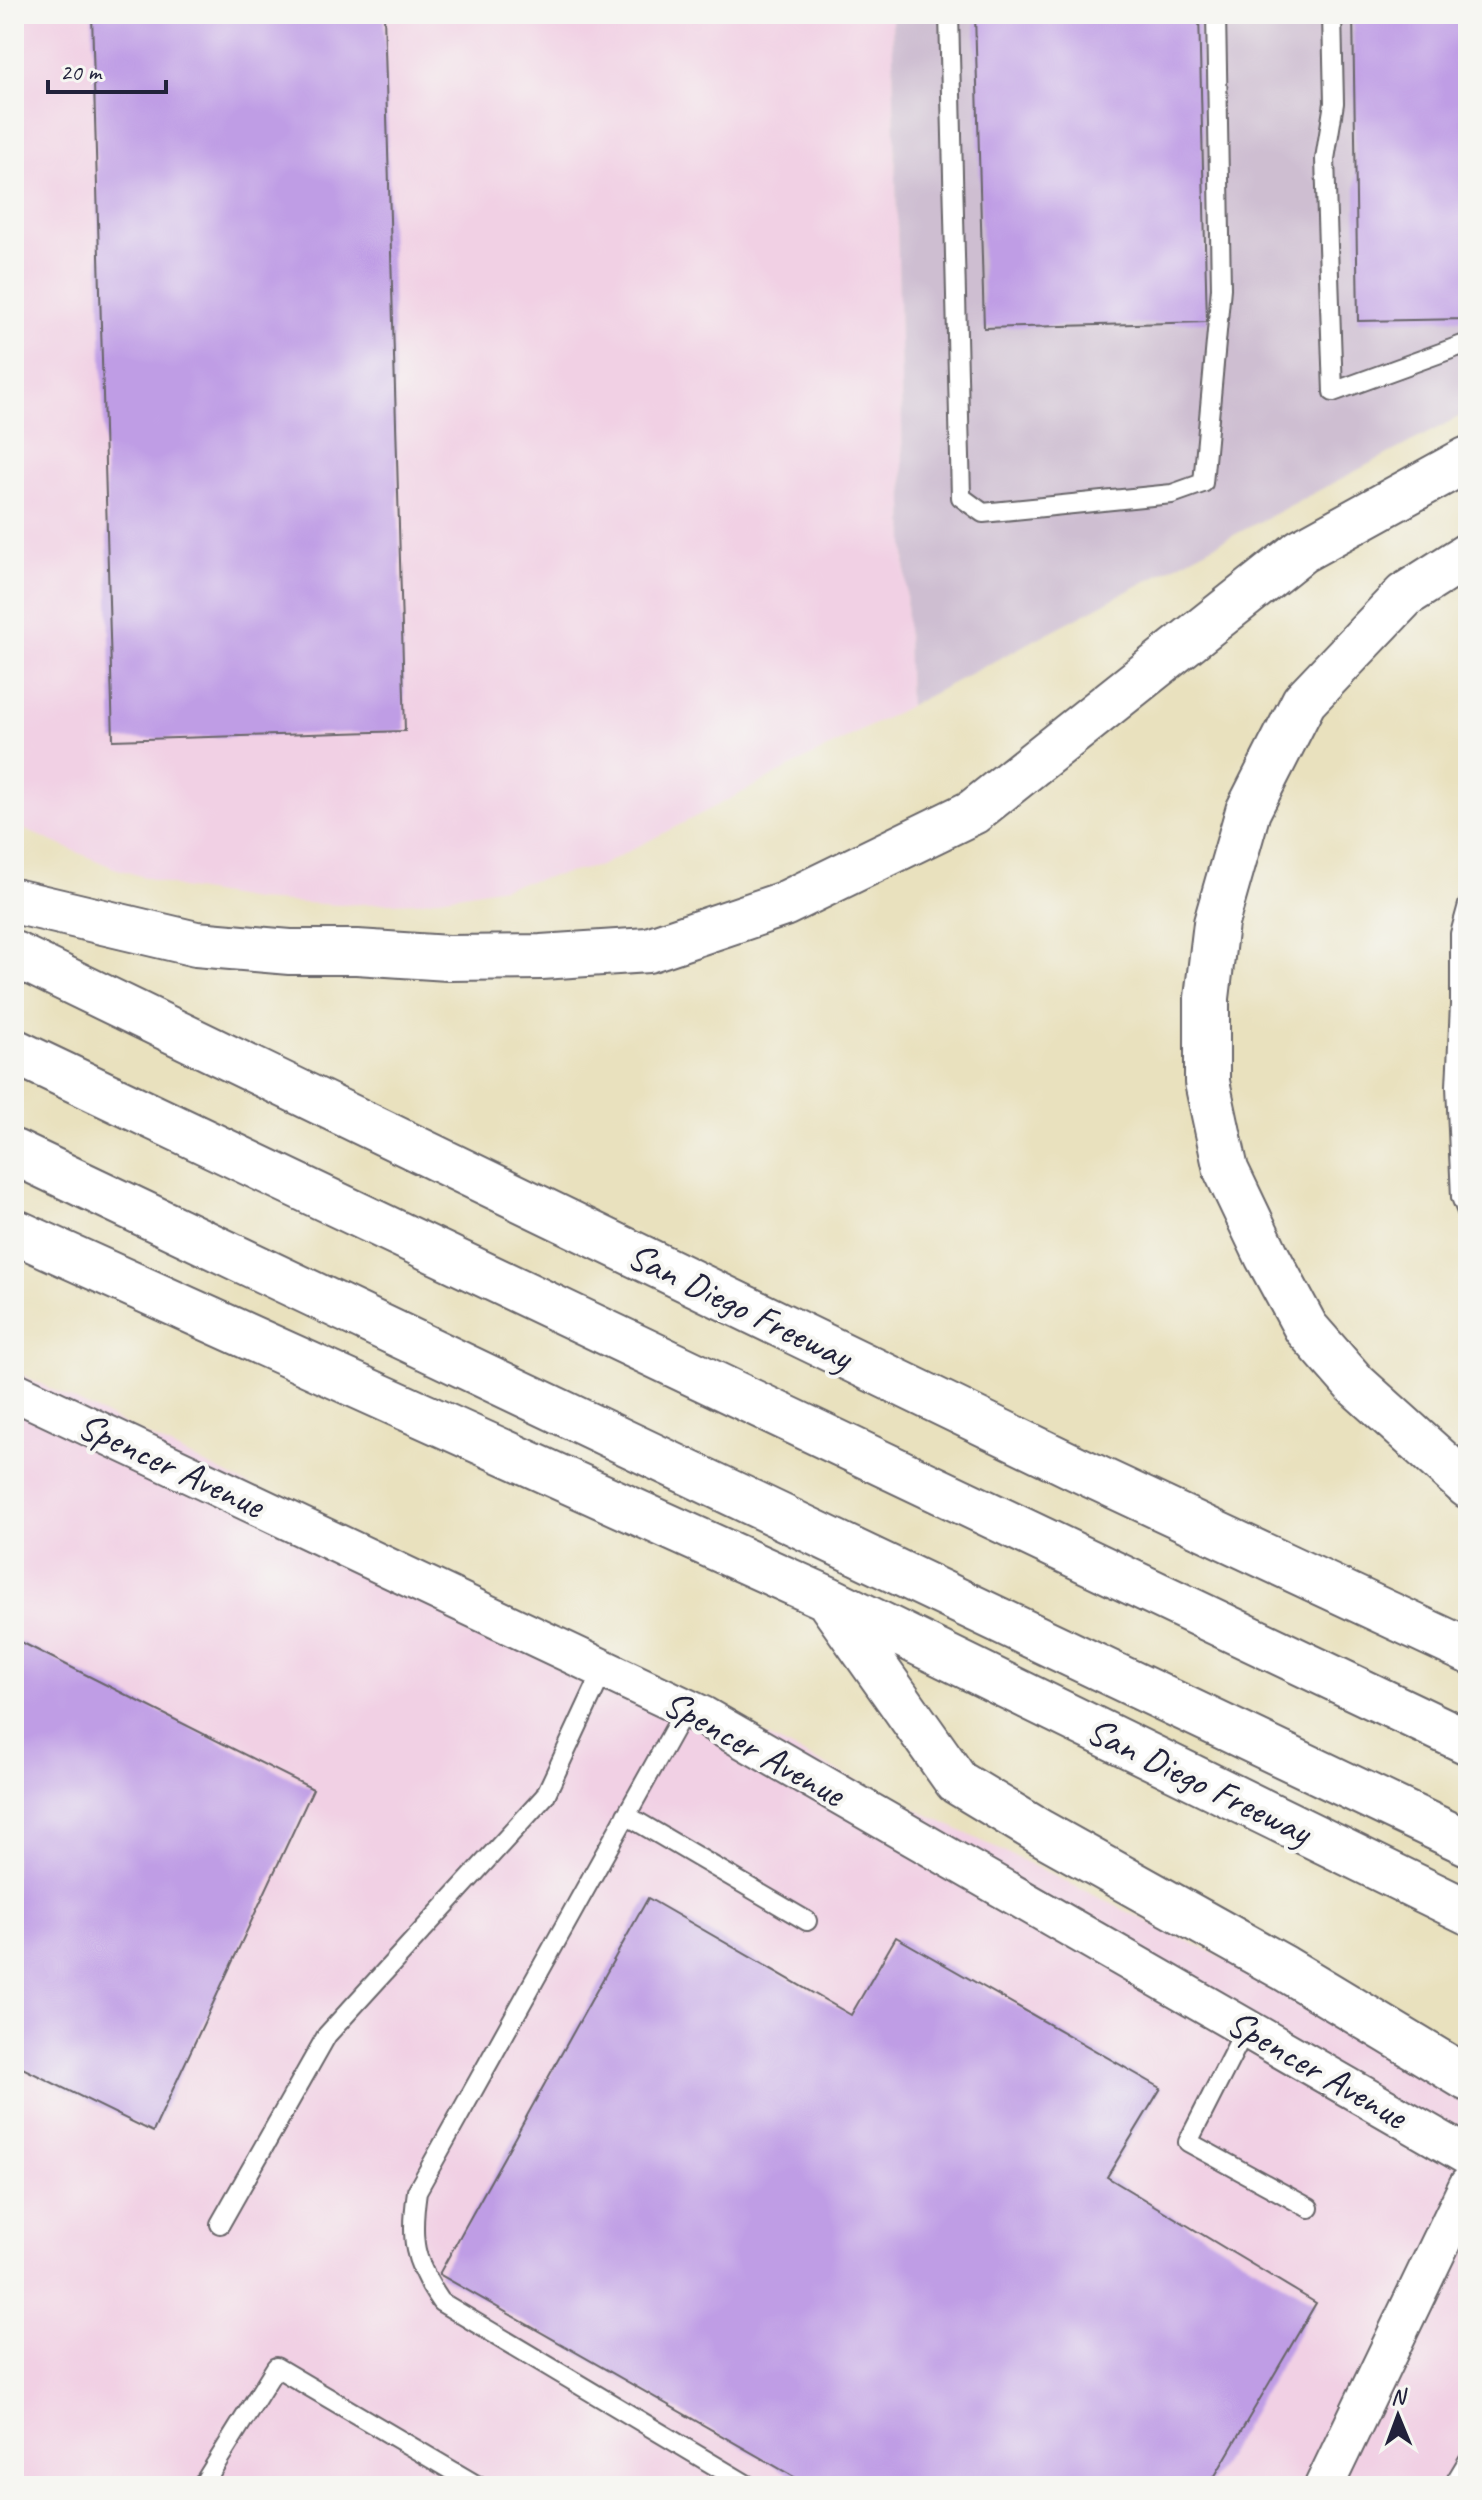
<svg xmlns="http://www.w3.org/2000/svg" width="1482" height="2500" font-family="Caveat,sans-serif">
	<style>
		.built { fill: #f1d0e4 }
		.industrial { fill: #cebed1 }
		.building { fill: #bf9de5 }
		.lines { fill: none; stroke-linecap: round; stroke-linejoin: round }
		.lane-casing { stroke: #686569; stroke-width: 22 }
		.street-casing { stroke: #686569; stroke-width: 42 }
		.highway-casing { stroke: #686569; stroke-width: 48 }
		.lane { stroke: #fff; stroke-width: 18 }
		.street { stroke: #fff; stroke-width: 38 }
		.highway { stroke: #fff; stroke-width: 44 }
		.labels { text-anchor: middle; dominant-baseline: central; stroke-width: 8; stroke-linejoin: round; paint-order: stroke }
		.street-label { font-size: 38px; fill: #22223b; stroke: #f6f6f2 }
	</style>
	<rect width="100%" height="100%" fill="#f6f6f2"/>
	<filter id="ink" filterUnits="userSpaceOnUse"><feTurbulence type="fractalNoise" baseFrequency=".0125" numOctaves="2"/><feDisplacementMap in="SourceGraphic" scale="16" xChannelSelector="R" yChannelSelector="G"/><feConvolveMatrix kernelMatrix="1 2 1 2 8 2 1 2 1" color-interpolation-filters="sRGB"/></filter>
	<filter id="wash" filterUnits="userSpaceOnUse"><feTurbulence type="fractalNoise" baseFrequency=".006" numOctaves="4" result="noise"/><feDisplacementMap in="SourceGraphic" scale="32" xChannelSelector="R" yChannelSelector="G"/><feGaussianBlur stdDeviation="1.8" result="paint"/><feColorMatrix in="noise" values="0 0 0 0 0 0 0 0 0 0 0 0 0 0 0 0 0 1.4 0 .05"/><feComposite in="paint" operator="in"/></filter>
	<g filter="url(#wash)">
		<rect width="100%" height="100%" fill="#e9e1be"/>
		<path class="built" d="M14,14H892L909,706L600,866L498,888L417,902L338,905L254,900L181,888L114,868L14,825Z
			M14,1371L1468,2077V2486H14Z"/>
		<path class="industrial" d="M892,14H1468V412L909,706Z"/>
		<g id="blocks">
			<path class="building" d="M92,14H384L405,731L113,740Z
				M975,14H1199L1207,322L984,328Z
				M1353,14H1468V319L1358,321Z
				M21,1642L313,1789L153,2132L14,2064V1654Z
				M648,1898L851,2015L896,1937L1161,2088L1107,2177L1316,2303L1209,2486H810L439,2274Z"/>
		</g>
	</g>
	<g filter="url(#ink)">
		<use href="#blocks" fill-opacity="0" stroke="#686569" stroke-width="2"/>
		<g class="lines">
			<g class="lane-casing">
				<path id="lane" d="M949,14L961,497L983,513L1172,494L1203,483L1221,288L1216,14
					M1332,14L1334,103L1325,159L1333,392L1468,343
					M1468,931L1460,934V1005L1468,1011
					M1460,934L1468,905
					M1460,1005L1456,1086L1461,1197L1468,1214
					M686,1708L417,2191C410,2240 413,2261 441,2302L749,2486
					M626,1815L807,1921
					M1246,2028L1188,2142L1309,2208
					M220,2224L327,2035L545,1796L604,1669
					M202,2486L276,2367L478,2486
					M1453,2486L1468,2461"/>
			</g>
			<g class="street-casing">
				<path id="street" d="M14,1391L703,1716L1468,2156
					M1324,2486L1468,2186"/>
			</g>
			<g class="highway-casing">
				<path id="highway" d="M1468,555L1405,595L1304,701L1248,811L1216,923L1207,998V1082L1226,1170L1267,1256L1306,1328L1355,1384L1468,1486
					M14,901L196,944L290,952H357L448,958L541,957L648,950L784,904L973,812L1301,551L1468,459
					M14,954L1078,1469L1468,1651
					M14,1051L1468,1742
					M14,1152L1468,1843
					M14,1231L827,1598L1468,1912
					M831,1604L957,1782L1040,1832L1284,1968L1468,2079"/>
			</g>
			<use href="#lane" class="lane"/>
			<use href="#street" class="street"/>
			<use href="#highway" class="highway"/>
		</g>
	</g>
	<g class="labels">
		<g class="street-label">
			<text transform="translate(740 1306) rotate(26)">San Diego Freeway</text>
			<text transform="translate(171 1465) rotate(25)">Spencer Avenue</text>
			<text transform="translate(754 1748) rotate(29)">Spencer Avenue</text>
			<text transform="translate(1199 1781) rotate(26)">San Diego Freeway</text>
			<text transform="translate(1317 2069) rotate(30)">Spencer Avenue</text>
		</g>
	</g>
	<rect width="1482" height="2500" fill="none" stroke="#f6f6f2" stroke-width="48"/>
	<g transform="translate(1398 2416) rotate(359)" stroke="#f6f6f2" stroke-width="6" paint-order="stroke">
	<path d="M0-6L14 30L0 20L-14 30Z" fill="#22223b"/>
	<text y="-12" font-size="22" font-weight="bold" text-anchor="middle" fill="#22223b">N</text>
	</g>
	<path d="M48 80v12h118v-12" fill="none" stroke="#22223b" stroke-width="4"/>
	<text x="60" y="80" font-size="24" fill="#22223b" stroke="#f6f6f2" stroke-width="6" paint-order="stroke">20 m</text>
</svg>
